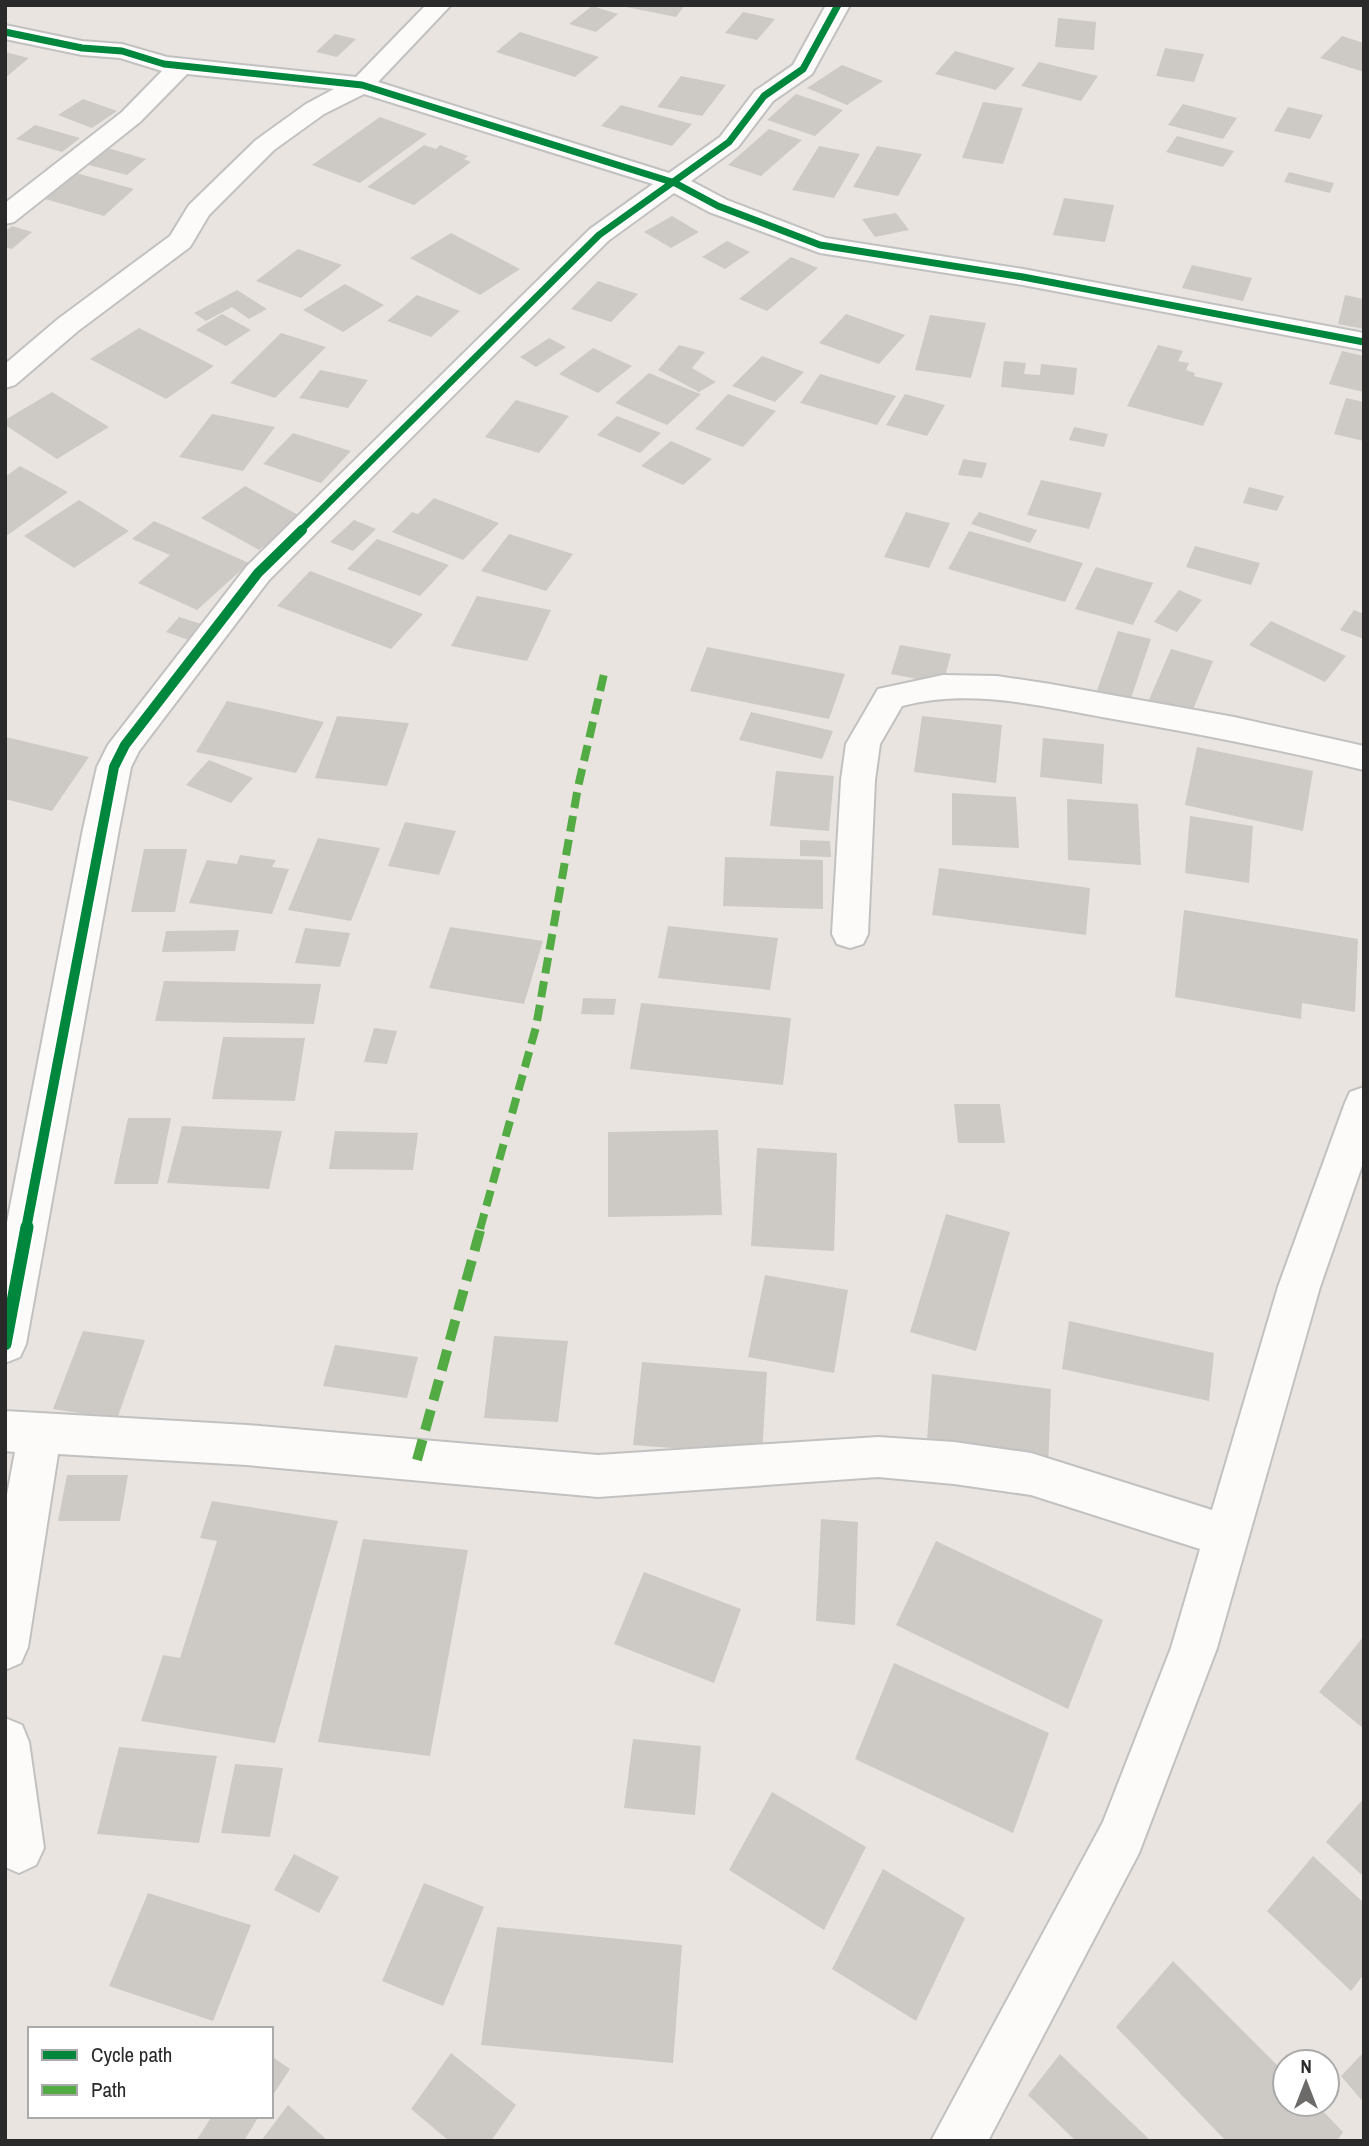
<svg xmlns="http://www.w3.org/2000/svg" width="1369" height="2146" font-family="'Archivo Narrow',sans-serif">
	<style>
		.building { fill: #cdcac6 }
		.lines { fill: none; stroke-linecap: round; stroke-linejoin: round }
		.minor-casing { stroke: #c2c1c1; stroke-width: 4 }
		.minor { fill: #fcfbfa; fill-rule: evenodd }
		.quiet-far1 { stroke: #53ab44; stroke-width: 8; stroke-dasharray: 16 8; stroke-linecap: butt }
		.quiet { stroke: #53ab44; stroke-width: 10; stroke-dasharray: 21 10; stroke-linecap: butt }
		.cycleway-far2-casing { stroke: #fff; stroke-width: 10 }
		.cycleway-far1-casing { stroke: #fff; stroke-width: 14 }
		.cycleway-casing { stroke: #fff; stroke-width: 18 }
		.cycleway-far2 { stroke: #00873e; stroke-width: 7 }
		.cycleway-far1 { stroke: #00873e; stroke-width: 10 }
		.cycleway { stroke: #00873e; stroke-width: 13 }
	</style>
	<rect width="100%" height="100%" fill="#e9e4df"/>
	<path class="building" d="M616,5H685L676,17Z
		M592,6L618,14L596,32L569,24Z
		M743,12L775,19L757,40L725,33Z
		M1058,18L1096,22L1094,50L1055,47Z
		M520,32L599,57L575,77L496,52Z
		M335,34L356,39L337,57L316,52Z
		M1342,36L1364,43V72L1320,58Z
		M1165,48L1204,54L1194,82L1156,76Z
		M955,51L1015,68L996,90L935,74Z
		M5,52L29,58L5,78Z
		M1039,62L1098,76L1081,101L1021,86Z
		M842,65L883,81L847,105L807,88Z
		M681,76L726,85L702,116L657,107Z
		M796,94L843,110L815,136L767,120Z
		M83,99L117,111L92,128L58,115Z
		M983,102L1023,108L1003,164L962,158Z
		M1183,104L1237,118L1223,139L1168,125Z
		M621,105L692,124L672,146L601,126Z
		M1288,107L1323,115L1310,139L1274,131Z
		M380,117L427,134L360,183L312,165Z
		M35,125L80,138L62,152L16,139Z
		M769,129L802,140L761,176L728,165Z
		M1177,136L1234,151L1223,167L1166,152Z
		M424,145L436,149L440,145L468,156L464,159L471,162L414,205L367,187Z
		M819,146L860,154L834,198L792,190Z
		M877,146L922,154L898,196L853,187Z
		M104,147L146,159L127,175L85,164Z
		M1289,172L1334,183L1330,193L1284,182Z
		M76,173L134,189L104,216L45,199Z
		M1064,198L1114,205L1105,242L1053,235Z
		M896,213L909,230L875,237L862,219Z
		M672,216L699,232L671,248L644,232Z
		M12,226L32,232L12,249L5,247V231Z
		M451,233L520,269L480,295L410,258Z
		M727,241L750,252L725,269L702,257Z
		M298,249L342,265L301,298L256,281Z
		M791,257L818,268L767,311L739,299Z
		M1192,265L1252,278L1243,301L1182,288Z
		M598,281L638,294L611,322L571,309Z
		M345,284L384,305L343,332L303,310Z
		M237,290L267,309L249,319L232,307L206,321L194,313Z
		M417,295L460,311L431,337L387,321Z
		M1345,295L1364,299V329L1338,324Z
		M222,314L251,330L226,346L196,330Z
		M846,314L905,335L879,364L819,343Z
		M930,315L986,323L971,378L915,370Z
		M139,328L214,366L166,399L90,359Z
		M281,333L326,347L275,398L230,383Z
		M549,338L566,347L536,367L520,357Z
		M679,345L705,352L692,368L716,382L699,392L658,370Z
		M1158,345L1183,351L1178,361L1189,363L1186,370L1195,373L1194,376L1223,383L1203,426L1127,406Z
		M593,348L632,366L598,393L559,374Z
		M1342,351L1364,356V392L1329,384Z
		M762,356L804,372L775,402L732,386Z
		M1004,361L1026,363L1024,374L1040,375L1041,364L1077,368L1074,395L1001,387Z
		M320,370L368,380L348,408L299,398Z
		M649,373L695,392L701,394L667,425L615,403Z
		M820,374L896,396L877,425L800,403Z
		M52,392L109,427L57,459L5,425V420Z
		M728,394L776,411L743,447L695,429Z
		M905,394L945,405L927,436L886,425Z
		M1346,398L1364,402V441L1334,434Z
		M516,400L569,416L539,453L485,437Z
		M212,414L275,427L243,471L179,457Z
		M617,416L661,433L640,453L597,435Z
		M1074,427L1108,434L1104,447L1069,440Z
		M293,433L351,451L321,483L263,464Z
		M671,441L712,459L683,485L641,466Z
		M963,459L987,463L982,478L958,475Z
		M20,466L68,492L5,537V477Z
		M1041,480L1102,493L1089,529L1027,515Z
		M245,486L302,517L259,550L201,518Z
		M1249,487L1284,496L1277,511L1243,503Z
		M434,498L499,523L463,560L392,532L412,512L418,514Z
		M79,500L129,531L74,568L24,536Z
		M906,512L950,523L929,568L884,557Z
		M979,512L1037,530L1030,543L971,524Z
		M354,520L376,529L353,551L330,542Z
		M154,521L249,563L197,610L138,583L170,555L132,539Z
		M969,531L1083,563L1065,602L948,569Z
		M509,534L573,554L546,591L481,571Z
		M377,539L449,565L420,596L347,569Z
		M1195,546L1260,563L1251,585L1186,567Z
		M1096,567L1153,583L1133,625L1075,609Z
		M310,571L423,614L391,649L277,606Z
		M1179,590L1202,600L1177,632L1154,622Z
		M477,596L551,610L527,661L451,646Z
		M1354,610L1364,614V639L1340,630Z
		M179,617L211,627L197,643L166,632Z
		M1271,621L1346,656L1325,682L1249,645Z
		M1118,631L1151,639L1129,704L1095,696Z
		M900,645L951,654L943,684L891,674Z
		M707,647L845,674L829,719L690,691Z
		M1171,649L1213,661L1190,717L1147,704Z
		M227,701L324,722L296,773L196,752Z
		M751,712L833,731L822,759L739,740Z
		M337,716L409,723L387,786L315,778Z
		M922,716L1002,725L996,783L914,772Z
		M6,737L89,757L52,811L5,799Z
		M1043,738L1104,744L1102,784L1040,777Z
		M1197,747L1313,771L1303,831L1185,805Z
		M209,760L253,778L231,803L186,785Z
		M776,771L834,776L829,831L770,826Z
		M952,793L1016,797L1019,848L952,845Z
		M1067,799L1138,804L1141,865L1068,860Z
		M1190,816L1253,826L1249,883L1185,873Z
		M405,822L456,831L439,875L388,866Z
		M318,838L380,848L351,921L288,910Z
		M800,840L830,841L831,857L800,856Z
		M144,849H187L175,912H131Z
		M240,855L276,860L272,867L289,869L272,914L189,903L207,860L237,864Z
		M725,857L823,860V909L723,906Z
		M939,868L1090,888L1086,935L932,915Z
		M1184,910L1358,939L1355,1012L1302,1003L1301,1019L1175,997Z
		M668,926L778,938L770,990L658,978Z
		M450,927L543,941L524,1004L429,988Z
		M305,928L350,933L340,967L295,963Z
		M239,930L235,951L162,952L166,931Z
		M164,981L321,984L314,1024L155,1021Z
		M583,998L616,999L614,1015L581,1014Z
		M641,1003L791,1018L783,1085L630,1069Z
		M374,1028L397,1031L387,1064L364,1062Z
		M223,1037L305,1038L295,1101L212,1099Z
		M954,1104H1000L1005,1143H958Z
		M128,1118H171L158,1184H114Z
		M182,1126L282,1131L269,1189L167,1183Z
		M718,1130L722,1215L608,1217V1132Z
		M335,1131L418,1133L413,1170L329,1169Z
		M757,1148L837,1153L834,1251L751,1246Z
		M946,1214L1010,1232L976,1351L910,1332Z
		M765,1275L848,1290L834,1373L748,1357Z
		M1069,1321L1214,1353L1209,1401L1062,1369Z
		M83,1331L145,1340L117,1419L53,1409Z
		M494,1336L568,1341L558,1422L484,1418Z
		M335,1345L418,1357L407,1398L323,1386Z
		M642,1362L767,1372L762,1455L633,1445Z
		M932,1374L1051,1389L1048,1469L926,1453Z
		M67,1475H128L120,1521H58Z
		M212,1501L338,1521L275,1743L141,1721L163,1655L180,1658L217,1541L200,1538Z
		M821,1519L858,1522L855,1625L816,1621Z
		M363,1539L468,1550L430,1756L318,1742Z
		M936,1541L1103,1620L1068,1709L896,1625Z
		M644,1572L741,1609L714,1683L614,1644Z
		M1364,1636V1729L1319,1692Z
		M894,1663L1049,1733L1013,1833L855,1759Z
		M633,1739L701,1746L695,1815L624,1808Z
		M119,1747L217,1756L199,1843L97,1834Z
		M235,1764L283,1768L270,1837L221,1833Z
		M772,1792L866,1847L824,1930L729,1870Z
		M1364,1798V1877L1326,1842Z
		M294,1854L339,1877L319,1913L274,1890Z
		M1313,1856L1364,1903V1974L1351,1991L1267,1911Z
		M883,1869L965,1918L916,2021L832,1969Z
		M424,1883L484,1907L443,2006L382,1981Z
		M148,1893L251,1925L213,2021L109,1986Z
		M497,1927L682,1945L673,2063L481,2045Z
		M1173,1961L1285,2073V2104H1316L1343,2132L1337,2141H1226L1116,2027Z
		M1364,2052V2103L1341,2076Z
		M451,2053L516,2105L491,2141H449L411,2109Z
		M1060,2054L1151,2141H1076L1028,2095Z
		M271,2056L290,2069L271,2098Z
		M288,2105L328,2141H261Z
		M212,2116H259L244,2141H196Z"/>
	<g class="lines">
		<g class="minor-casing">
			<path id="minor" d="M426,5H451L378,82L669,173L720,137L755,91L793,65L826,5H850L812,74L773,101L738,147L691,181L727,200L826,238L1023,269L1364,333V350L1023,285L820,253L709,212L674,193L608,241L269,580L139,751L131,767L119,829L26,1344L20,1357L5,1363V1233L83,829L97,767L108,745L247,566L590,229L653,184L364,94L324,114L274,150L209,215L190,247L78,331L15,385L5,388V364L58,319L170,236L189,205L256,140L306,104L334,89L187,74L140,122L14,222L5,224V203L122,112L162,71L120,58L82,55L5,39V25L82,41L122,44L167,57L356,77Z
				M943,675L997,676L1050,684L1234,717L1364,746V770C1277,749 1190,732 1102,717C1036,705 968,688 902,706L880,744L875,780L868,934L863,944L850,948L837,944L832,934L841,780L846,744L878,689Z
				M1364,1087V1160L1320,1287L1217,1648L1139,1853L988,2141H931L1103,1822L1171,1648L1200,1549L1031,1495L954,1484L878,1477L598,1497L247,1465L58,1454L28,1647L21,1663L5,1670V1505L15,1452L5,1451V1411L247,1425L598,1455L878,1437L954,1442L1031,1453L1212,1510L1278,1287L1345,1103L1350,1092Z
				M5,1718L22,1725L29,1742L44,1848L36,1865L19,1873L5,1867Z"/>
		</g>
		<use href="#minor" class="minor"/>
		<path class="quiet-far1" d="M480,1229L536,1027L578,787L604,674"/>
		<path class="quiet" d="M417,1460L481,1227"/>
		<g class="cycleway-far2-casing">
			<path id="cycleway-far2" d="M5,32L82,48L122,51L164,64L362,85L675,183L718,206L820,245L1023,277L1364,342
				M300,531L599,235L729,142L764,96L803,69L838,5"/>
		</g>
		<g class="cycleway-far1-casing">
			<path id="cycleway-far1" d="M26,1229L114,767L125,745L258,573L302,530"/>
		</g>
		<g class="cycleway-casing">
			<path id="cycleway" d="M5,1344L27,1227"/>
		</g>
		<use href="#cycleway-far2" class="cycleway-far2"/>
		<use href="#cycleway-far1" class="cycleway-far1"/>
		<use href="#cycleway" class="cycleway"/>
	</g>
	<rect width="1369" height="2146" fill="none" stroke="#2a2a2a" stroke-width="14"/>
	<rect x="28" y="2027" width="245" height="91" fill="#ffffff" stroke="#aaaaaa" stroke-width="2"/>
	<rect x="42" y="2050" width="35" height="10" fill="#00873e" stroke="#aaaaaa" stroke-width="2"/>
	<text x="91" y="2062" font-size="21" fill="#2a2a2a">Cycle path</text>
	<rect x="42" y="2085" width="35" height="10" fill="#53ab44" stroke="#aaaaaa" stroke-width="2"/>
	<text x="91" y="2097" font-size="21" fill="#2a2a2a">Path</text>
	<g transform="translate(1306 2083)"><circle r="33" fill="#ffffff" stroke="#aaaaaa" stroke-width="2"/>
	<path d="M0-5L12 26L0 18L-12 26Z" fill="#6d6b69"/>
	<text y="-10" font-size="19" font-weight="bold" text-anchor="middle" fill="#2a2a2a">N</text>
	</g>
</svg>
